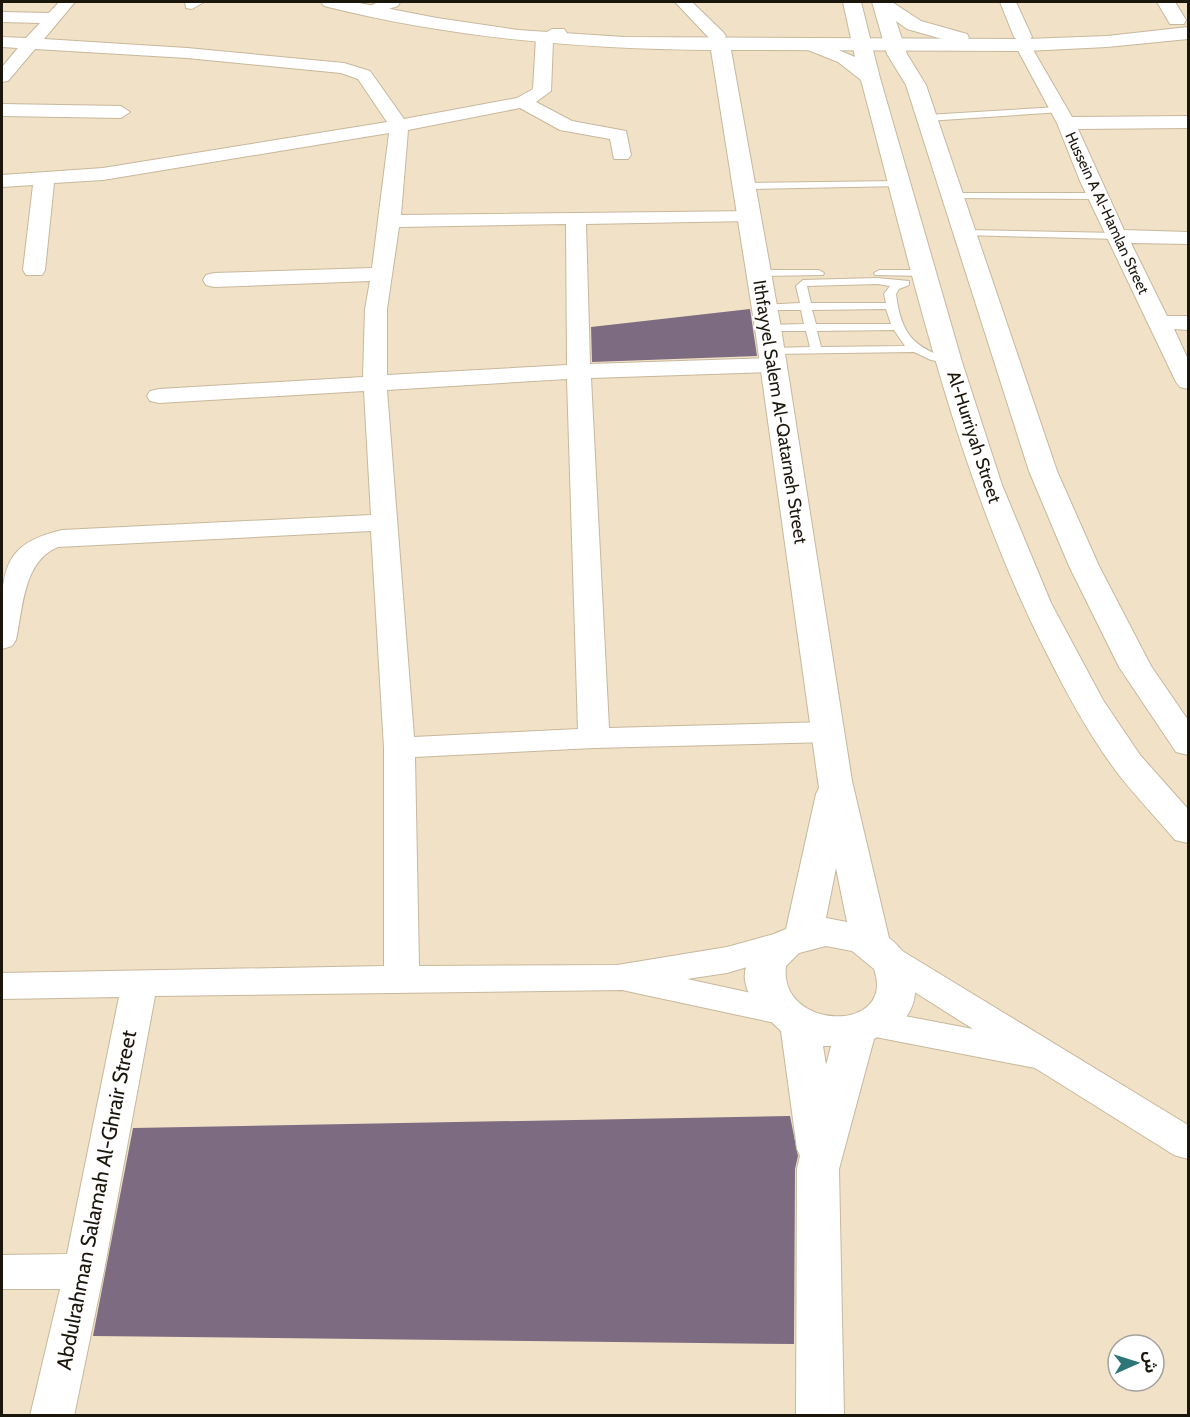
<svg xmlns="http://www.w3.org/2000/svg" width="1190" height="1417" font-family="Cabin,'Noto Sans Arabic',sans-serif">
	<style>
		.building { fill: #7c6b81 }
		.lines { fill: none; stroke-linecap: round; stroke-linejoin: round }
		.service-casing { stroke: #c7b89d; stroke-width: 2 }
		.minor-casing { stroke: #c7b89d; stroke-width: 2 }
		.tertiary-casing { stroke: #c7b89d; stroke-width: 2 }
		.trunk-casing { stroke: #c7b89d; stroke-width: 2 }
		.service { fill: #fff; fill-rule: evenodd }
		.minor { fill: #fff; fill-rule: evenodd }
		.tertiary { fill: #fff; fill-rule: evenodd }
		.trunk { fill: #fff; fill-rule: evenodd }
		.labels { text-anchor: middle; dominant-baseline: central; stroke-width: 5; stroke-linejoin: round; paint-order: stroke }
		.far-street-label { font-size: 15px; fill: #1b160c; stroke: #fff }
		.street-label { font-size: 18px; fill: #1b160c; stroke: #fff }
		.near-street-label { font-size: 21px; fill: #1b160c; stroke: #fff }
	</style>
	<rect width="100%" height="100%" fill="#f1e1c6"/>
	<path class="building" d="M750,309L757,356L592,362L591,327Z
		M790,1116L798,1156L795,1169L794,1344L93,1336L133,1128Z"/>
	<g class="lines">
		<g class="service-casing">
			<path id="service" d="M1058,107L1063,110L1061,112L927,121L922,118L927,115Z
				M899,181L903,182V186L745,189L740,186L745,183Z
				M954,193H1098L1103,196L1098,199L950,198L949,196Z
				M966,230L1117,233L1122,236L1117,239L962,235L961,233Z
				M819,270L824,273L823,275L759,276L754,273L759,270Z
				M879,270H924L929,273L924,276L875,275L874,273Z
				M877,278L909,281V285L899,289L896,294C901,335 914,348 953,360V364L931,360L914,352L771,354L765,351L771,348L810,347L806,331H768L762,328L768,325L804,324L801,310H764L760,309V305L800,303L796,286L803,280ZM877,284L890,286L884,294L886,303H811L807,286ZM886,309L891,324H816L812,310ZM894,330L905,346L821,347L817,331Z"/>
		</g>
		<g class="minor-casing">
			<path id="minor" d="M59,2H75L44,39L187,48L344,63L370,71L404,119L517,98L533,89L536,38L552,29H564L567,33L553,41L551,91L536,102L572,121L626,131L631,155L628,159H614L610,139L560,130L520,108L408,130L401,215L757,211L760,215L757,219L750,221L586,224L590,364L773,358L781,360L785,365L781,370L773,372L591,378L609,728L828,722L839,725L843,732L839,739L828,742L594,748L415,757L419,966L617,965L727,947L785,931L797,934L802,943L797,952L727,973L687,979L793,1002L798,1011L793,1020L780,1024L622,990L155,996L104,1271L74,1416H30L60,1289H2V1255L67,1254L119,997L2,999V973L384,966V748L371,531L58,547C23,561 23,608 16,640L12,646L2,649C0,636 2,621 2,607C2,559 15,541 62,530L371,515L364,391L159,403L150,401L147,396L150,391L159,389L363,377L365,309L370,281L214,287L206,285L203,280L206,275L214,273L372,268L389,133L103,180L54,183L45,270L42,275H26L23,270L33,185L2,187V175L103,168L387,122L358,79L341,73L187,58L35,49L8,81L2,82V67L18,48L2,47V37L26,38L40,23L2,22V12L49,13ZM566,224L567,365L387,375V309L399,227ZM567,379L578,729L414,737L387,390Z
				M185,2H204L192,9L186,8Z
				M378,2H400L398,6L370,15L362,10Z
				M675,2H692L723,32L726,36L723,40H711Z
				M1000,2H1016L1032,37L1028,41L1072,117L1188,116V128L1078,129L1124,230L1188,232V244L1131,243L1167,316H1188V330L1174,329L1188,359V389L1180,387L1176,382L1080,181L1057,123L1015,45L1019,41L1014,37Z
				M2,104L121,106L130,112L121,118L2,116Z
				M887,945L899,949L1188,1125V1159L1174,1155L1035,1068L860,1034L855,1024L860,1014L873,1010L973,1029L875,967L870,958L875,949Z"/>
		</g>
		<g class="tertiary-casing">
			<path id="tertiary" d="M321,2H354L437,18L518,30L624,37L1026,39L1107,36L1188,27V39L1107,47L1026,51L731,50L781,328L852,781L889,938C918,959 927,1005 895,1028C889,1033 880,1035 874,1039L839,1169L844,1416H796L797,1169L800,1156L797,1149L781,1031C767,1018 748,1001 745,981C742,956 765,936 786,929L816,794L819,788L755,328L711,50C580,49 451,38 324,6ZM836,868L847,922L826,918ZM826,946L852,951L874,969C897,1034 778,1031 786,966L799,953ZM823,1046H831L826,1065Z
				M1157,2H1175L1186,20L1184,24H1170Z"/>
		</g>
		<g class="trunk-casing">
			<path id="trunk" d="M843,2H861L880,78L962,362L1002,485L1051,603L1103,700L1140,755L1188,809V843L1175,840C1156,817 1134,795 1116,771C1089,735 1067,694 1047,654C955,474 913,274 861,80L838,62L803,48L800,44L810,38L855,57Z
				M872,2H892L921,21L967,34L969,38L960,44L907,29L896,21L907,54L926,85L1057,471L1099,566L1151,666L1188,720V755L1176,752L1119,667L1069,566L1029,471L906,85L887,54Z"/>
		</g>
		<use href="#service" class="service"/>
		<use href="#minor" class="minor"/>
		<use href="#tertiary" class="tertiary"/>
		<use href="#trunk" class="trunk"/>
	</g>
	<g class="labels">
		<g class="far-street-label">
			<text transform="translate(1107 213) rotate(65)">Hussein A Al-Hamlan Street</text>
		</g>
		<g class="street-label">
			<text transform="translate(780 412) rotate(81)">Ithfayyel Salem Al-Qatarneh Street</text>
			<text transform="translate(974 437) rotate(72)">Al-Hurriyah Street</text>
		</g>
		<g class="near-street-label">
			<text transform="translate(96 1200) rotate(-79)">Abdulrahman Salamah Al-Ghrair Street</text>
		</g>
	</g>
	<rect width="1190" height="1417" fill="none" stroke="#1b160c" stroke-width="6"/>
	<g transform="translate(1136 1363) rotate(87)"><circle r="28" fill="#ffffff" stroke="#a4a29e" stroke-width="1.5"/>
	<path d="M0-4.5L10 22L0 15L-10 22Z" fill="#2c7678"/>
	<text y="-9" font-size="16" font-weight="bold" text-anchor="middle" fill="#1b160c">ش</text>
	</g>
</svg>
